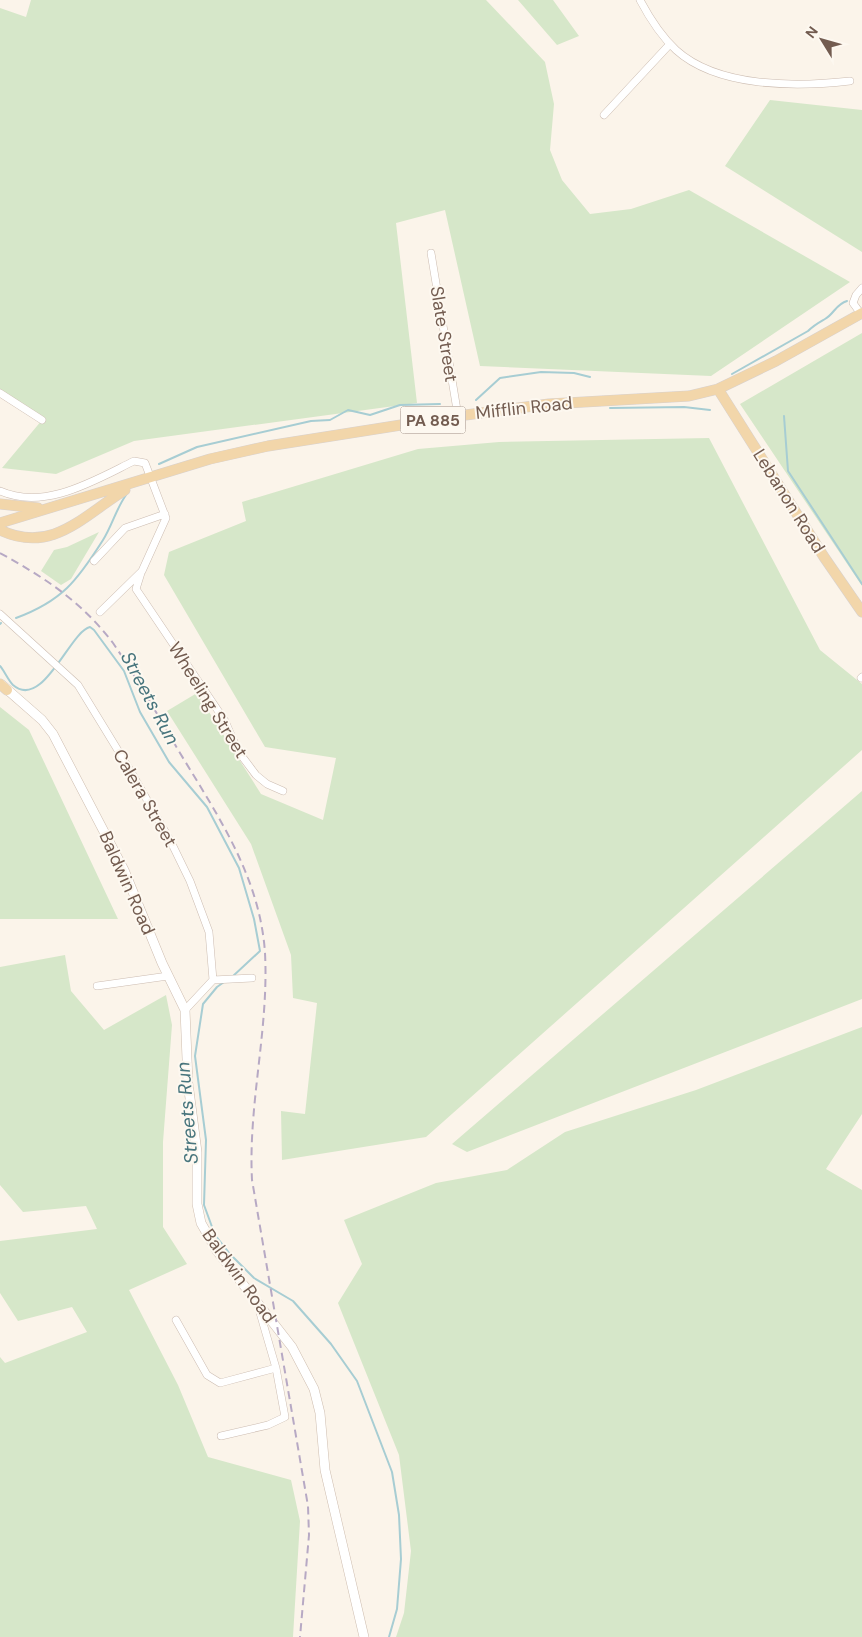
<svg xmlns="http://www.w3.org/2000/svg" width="862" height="1637" font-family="'DM Sans',sans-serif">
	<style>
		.green { fill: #d6e7c9 }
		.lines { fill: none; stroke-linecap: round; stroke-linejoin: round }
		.stream { stroke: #a7cdd3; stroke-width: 2 }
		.street-casing { stroke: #ccbcb1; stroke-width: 8 }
		.secondary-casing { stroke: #cebdaf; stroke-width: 10 }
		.primary-casing { stroke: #d8d1ce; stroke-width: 11 }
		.street { stroke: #fff; stroke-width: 7 }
		.secondary { stroke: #fff; stroke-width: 9 }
		.primary { stroke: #f2d6aa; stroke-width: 10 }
		.rail { stroke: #b7a9c4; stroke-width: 2; stroke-dasharray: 8 5; stroke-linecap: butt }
		.labels { text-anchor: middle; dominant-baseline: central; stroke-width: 4; stroke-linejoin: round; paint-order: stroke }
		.shield { fill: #fdf8f0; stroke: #9c8b80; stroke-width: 1 }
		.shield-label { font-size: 16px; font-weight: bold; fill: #735c50 }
		.street-label { font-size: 18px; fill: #735c50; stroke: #fdf8f0 }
		.water-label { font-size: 19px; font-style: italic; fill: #48757d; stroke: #fdf8f0 }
	</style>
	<rect width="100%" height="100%" fill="#fbf4ea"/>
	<path class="green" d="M31,0H486L545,62L554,104L550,150L562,180L590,214L631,209L689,190L850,282L711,376L480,366L445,210L396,223L417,403L134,441L56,474L2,468L42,420L0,393V8L26,17Z
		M518,0H553L579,36L557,45Z
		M770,100L862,110V252L725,166Z
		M862,333V586L740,404Z
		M709,438L820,650L862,684V750L426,1137L282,1160L281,1111L305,1114L317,1003L293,998L291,955L251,844L167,711L197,693L261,794L323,820L336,758L265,747L164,575L169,552L246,521L242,502L418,449L499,442Z
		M99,532L71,579L61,585L41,571L54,550L67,547Z
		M0,707L29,730L118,919H0Z
		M862,791V999L467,1152L452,1144Z
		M65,955L71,991L104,1030L166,995L172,1025L163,1142V1227L187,1264L129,1290L178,1385L208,1457L291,1480L300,1521L293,1637H0V1357L5,1363L87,1332L72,1307L18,1321L0,1293V1241L97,1229L86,1206L23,1212L0,1185V967Z
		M862,1027V1114L826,1169L862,1190V1637H396L404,1613L411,1551L399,1455L338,1303L362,1264L344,1220L436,1183L507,1170L565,1132L696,1090Z"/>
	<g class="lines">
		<path class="stream" d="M732,374L808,331C814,325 818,323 825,319C834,314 836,304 847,301
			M476,400L500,378L541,372L574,373L590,377
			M610,408L684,407L710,410
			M784,416L788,471L862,584
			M159,464L197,447L311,421L330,420L348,410L370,415L400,405L440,404
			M16,618C62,601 77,581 103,540C112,526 116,509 126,495
			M0,624L1,623
			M0,666C5,672 8,680 13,685C43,711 70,631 90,627L94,630L124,671L140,712L169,762L207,807L239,868L254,919L260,951L232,977
			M224,982L217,987L203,1004L195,1056L206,1140L204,1205L215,1235L230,1254L254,1278L293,1301L331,1344L357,1381L392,1472L399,1515L401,1559L397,1609L389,1637"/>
		<g class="street-casing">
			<path id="street" d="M640,0C650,19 660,35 676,50C718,88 797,87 850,81
				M604,115L670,44
				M431,253L458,416
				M861,314L853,303L856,295L862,288
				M0,393L42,420
				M0,491C45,511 95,480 134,461L145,463L166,518L142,571L100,612
				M94,561L125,528L165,514
				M141,573L136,589L225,721L238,751L256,775L267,784L283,791
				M0,614L78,685L130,770L171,842L190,881L209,932L213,980L185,1010
				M861,678L862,677
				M213,980L252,978
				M97,986L168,976
				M176,1320L207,1375L220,1383L276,1368
				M221,1436L268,1425L285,1417L276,1368L258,1306"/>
		</g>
		<g class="secondary-casing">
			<path id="secondary" d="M2,685L42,720L53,734L124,870L162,963L185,1010L188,1083L197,1152V1204L201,1223L217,1251L292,1347L314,1389L320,1413L325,1470L364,1637"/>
		</g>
		<g class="primary-casing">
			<path id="primary" d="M718,389L824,557L862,612
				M0,504L38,508
				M0,523L210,459L268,446L458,416L549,404L689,396L718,389L776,361L862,313
				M0,530C52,555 84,515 125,490
				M0,684L7,690"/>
		</g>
		<use href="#street" class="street"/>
		<use href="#secondary" class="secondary"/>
		<use href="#primary" class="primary"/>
		<path class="rail" d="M0,553C45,578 81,601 113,643C137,678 158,716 180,753C218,816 260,877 265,953C269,1029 248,1104 252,1180L308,1506L309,1535L300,1637"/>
	</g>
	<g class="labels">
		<rect class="shield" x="400.5" y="406.5" width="65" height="27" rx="4"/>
		<g class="shield-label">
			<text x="433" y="420">PA 885</text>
		</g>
		<g class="street-label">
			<text transform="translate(444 334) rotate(81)">Slate Street</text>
			<text transform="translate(524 408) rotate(-6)">Mifflin Road</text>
			<text transform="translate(789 501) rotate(58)">Lebanon Road</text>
			<text transform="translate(208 700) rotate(58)">Wheeling Street</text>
			<text transform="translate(145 798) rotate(60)">Calera Street</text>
			<text transform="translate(127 883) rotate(66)">Baldwin Road</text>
			<text transform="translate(239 1276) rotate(54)">Baldwin Road</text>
		</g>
		<g class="water-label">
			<text transform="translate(150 698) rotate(62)">Streets Run</text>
			<text transform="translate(187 1113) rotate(-95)">Streets Run</text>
		</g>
	</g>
	<g transform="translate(822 40) rotate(307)" stroke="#fdf8f0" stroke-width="4" paint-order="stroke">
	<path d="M0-4L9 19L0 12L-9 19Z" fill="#735c50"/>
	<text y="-8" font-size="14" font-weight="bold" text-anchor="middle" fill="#735c50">N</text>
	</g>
</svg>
